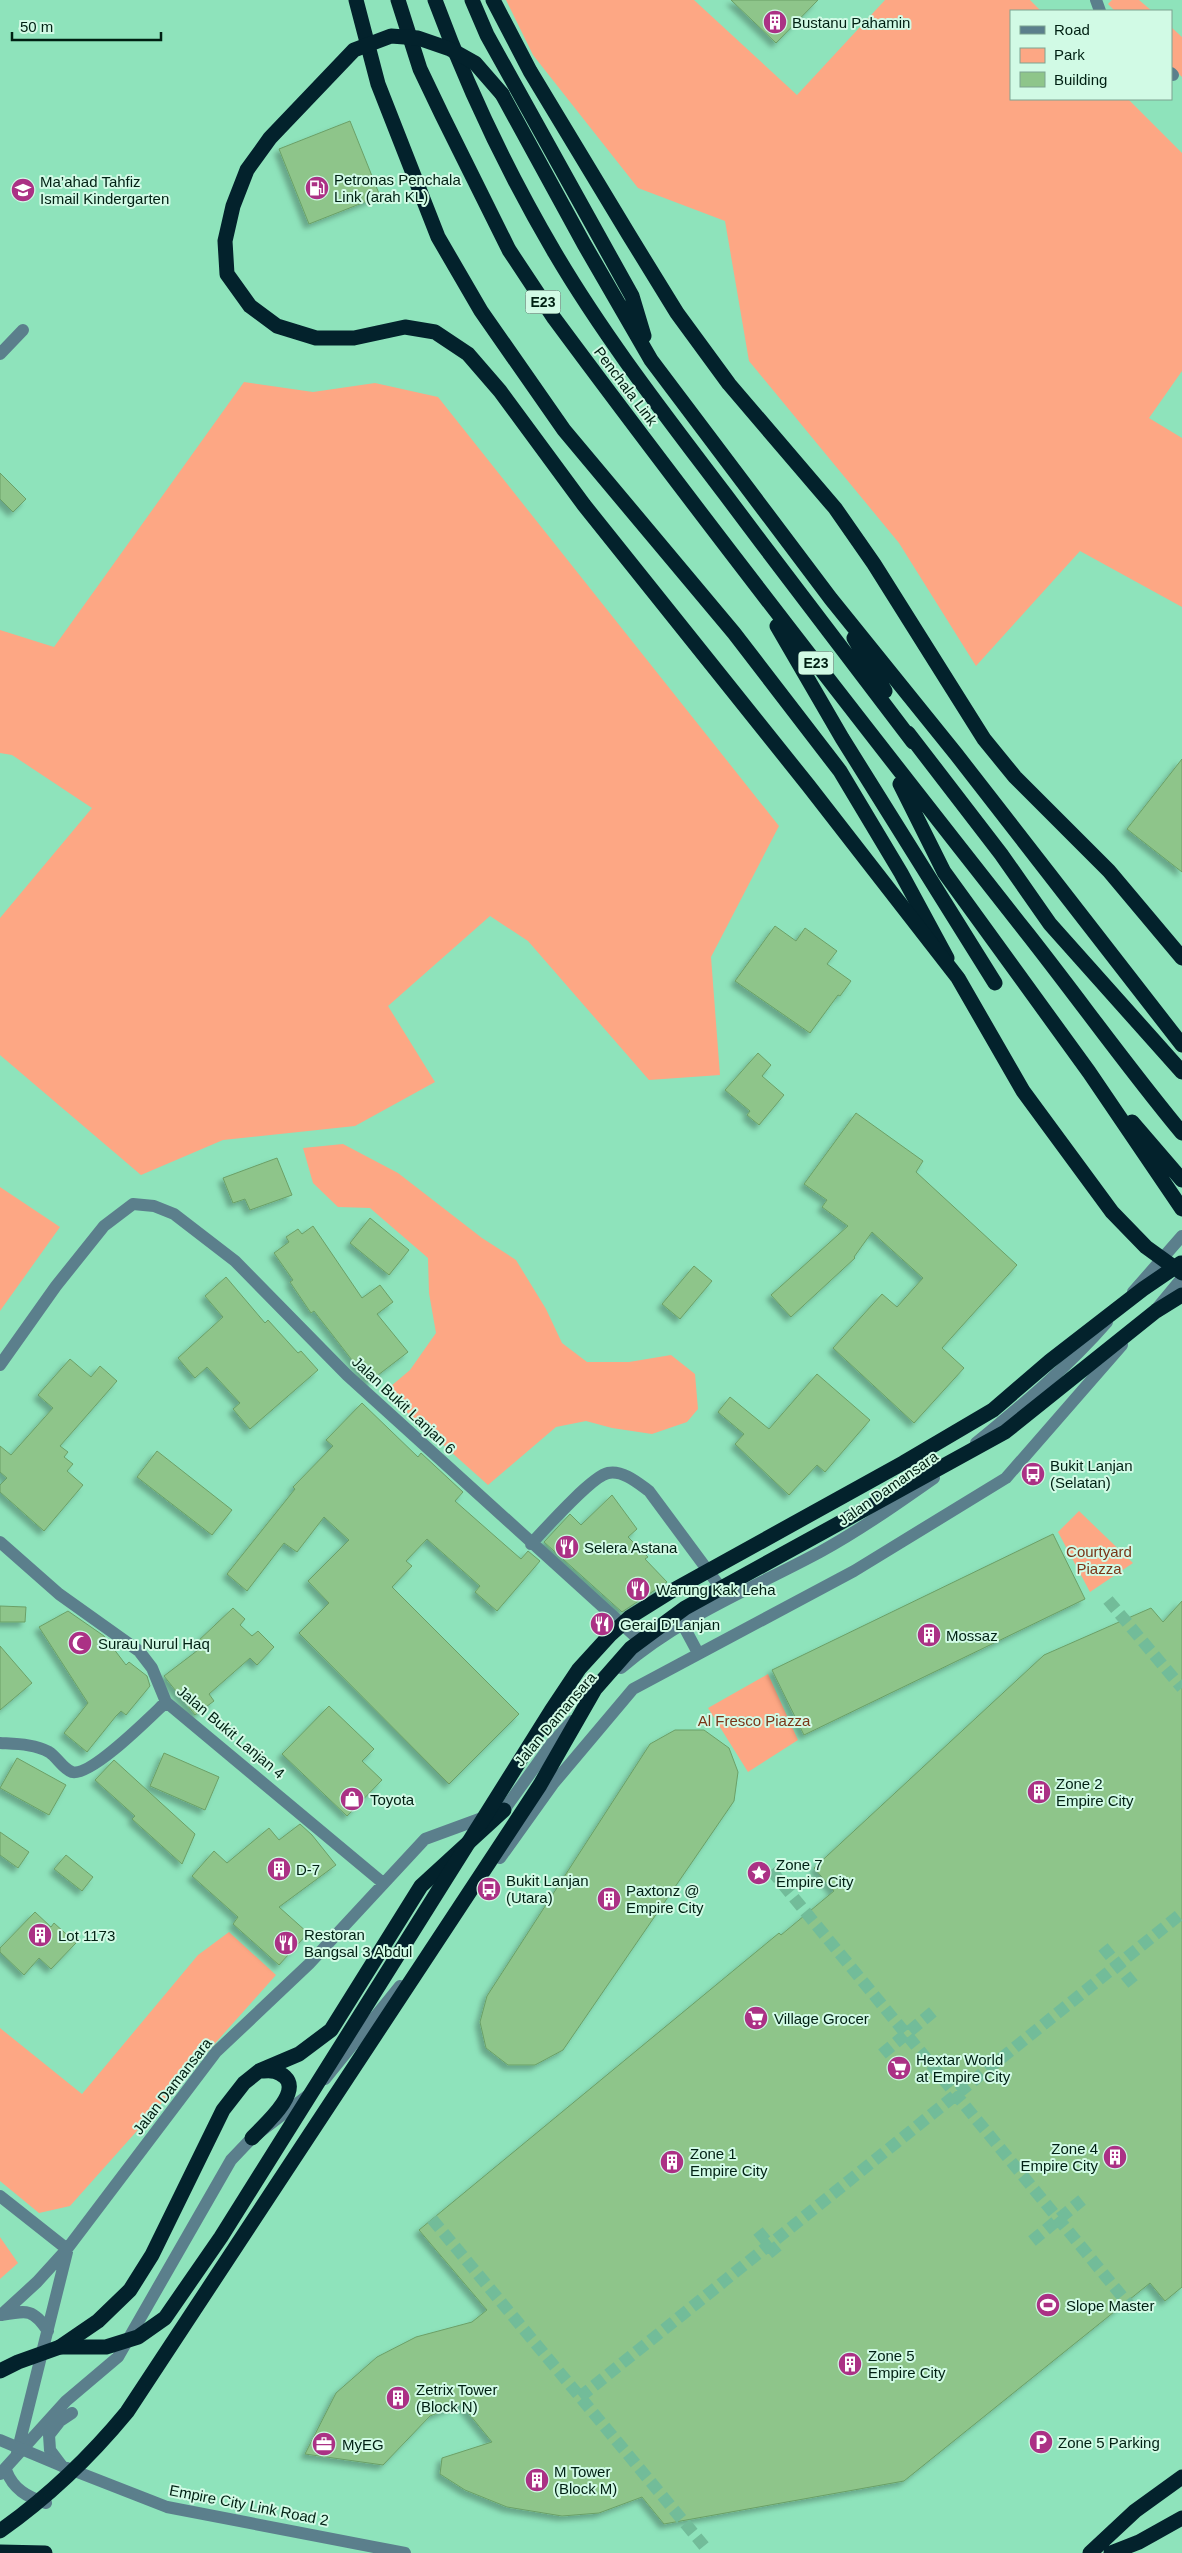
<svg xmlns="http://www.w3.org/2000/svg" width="1182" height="2553" font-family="Helvetica,sans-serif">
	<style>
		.green { fill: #fda784 }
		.building { fill: #8ec58a; stroke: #6ba067; filter: url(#shadow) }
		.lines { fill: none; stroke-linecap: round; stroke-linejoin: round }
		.minor-tunnel { stroke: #72bc99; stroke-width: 12; stroke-dasharray: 12 6; stroke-linecap: butt }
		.minor { stroke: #5b7f8c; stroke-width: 12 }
		.highway { stroke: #03222c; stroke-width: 15 }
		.minor-bridge { stroke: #5b7f8c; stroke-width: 12 }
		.highway-bridge { stroke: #03222c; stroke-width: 15 }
		.labels { text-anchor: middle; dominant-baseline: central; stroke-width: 4; stroke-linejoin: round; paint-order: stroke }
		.shield { fill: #d1fae5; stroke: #3f6152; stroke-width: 1 }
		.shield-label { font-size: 14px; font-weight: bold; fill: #002013 }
		.poi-label { font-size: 15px; fill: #002013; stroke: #d1fae5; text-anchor: start }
		.street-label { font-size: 15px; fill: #002013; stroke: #d1fae5 }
		.park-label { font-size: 15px; fill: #793618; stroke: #d1fae5 }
	</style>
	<defs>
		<filter id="shadow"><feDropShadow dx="-4.5" dy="4.5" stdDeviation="2.5" flood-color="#0004"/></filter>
	</defs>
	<rect width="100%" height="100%" fill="#8ee3bb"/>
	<path class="green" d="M506,0H694L797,95L885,0H1030L1041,11H1011V99H1128L1182,153V371L1149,418L1182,438V607L1080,551L976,666L899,543L749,361L725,221L638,188L533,55Z
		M1112,0H1139L1152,11H1115L1108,4Z
		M1171,27L1182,37V77L1171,66Z
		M244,382L313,392L375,383L438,397L779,826L711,957L720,1075L649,1080L528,941L490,916L388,1006L435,1082L355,1126L223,1140L141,1175L0,1055V918L92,808L12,755L0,753V630L54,647Z
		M343,1144L398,1173L482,1238L516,1260L546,1309L562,1343L587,1362H629L671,1355L695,1374L698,1409L687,1422L652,1434L612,1428L586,1421L556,1427L488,1485L384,1392L410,1370L436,1333L429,1293L428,1258L370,1208L338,1207L313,1183L303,1148Z
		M0,1187L60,1227L0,1311Z
		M1079,1511L1133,1563L1090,1592L1058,1532Z
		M768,1674L798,1740L748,1772L708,1708Z
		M229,1932L276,1975L70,2206L39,2213L0,2181V2028L82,2094L198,1955Z
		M0,2237L18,2263L0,2279Z"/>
	<path class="building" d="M731,0H818L776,43Z
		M350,121L380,196L309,224L279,149Z
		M0,473L26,499L13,512L0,499Z
		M1182,759V872L1127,829Z
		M775,926L796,941L805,928L837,951L827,964L851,981L840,996L838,995L810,1033L735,981Z
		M758,1053L771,1065L762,1076L784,1095L759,1125L747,1115L750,1111L725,1090Z
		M856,1113L923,1161L916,1172L1017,1265L942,1348L964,1368L914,1423L833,1348L882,1294L897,1307L923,1278L872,1232L854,1257L855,1258L791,1317L771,1295L848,1226L822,1207L827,1200L804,1184Z
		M277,1158L292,1195L250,1210L245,1199L233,1203L223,1178Z
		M370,1218L409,1250L389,1275L350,1243Z
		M313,1226L362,1298L380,1285L393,1302L377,1314L408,1352L369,1382L314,1311L311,1313L290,1282L293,1280L274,1253L289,1242L286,1237L298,1229L302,1234Z
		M694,1266L712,1281L680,1319L662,1304Z
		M226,1277L265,1323L268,1320L298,1353L301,1351L318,1370L250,1429L233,1409L240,1403L207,1367L195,1378L178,1358L223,1317L205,1296Z
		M70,1359L91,1377L100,1366L117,1381L60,1446L68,1452L64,1457L73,1464L67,1471L83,1485L44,1531L0,1492V1485L7,1478L0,1472V1446L11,1455L53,1408L38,1395Z
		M817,1374L870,1420L825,1472L817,1465L789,1495L735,1444L744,1434L718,1412L730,1397L769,1429Z
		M362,1403L418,1457L421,1453L463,1492L455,1501L497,1538L521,1559L528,1551L540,1561L497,1611L475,1592L480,1586L427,1539L406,1561L412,1566L392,1587L519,1714L449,1784L299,1633L329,1603L308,1581L349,1540L324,1517L297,1552L284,1543L247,1591L227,1574L295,1489L293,1487L333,1446L326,1440Z
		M157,1451L232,1510L212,1535L137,1477Z
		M612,1495L637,1529L628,1537L648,1557L645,1559L667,1582L622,1612L544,1542L570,1514L581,1525Z
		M1053,1534L1085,1599L804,1735L772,1670Z
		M1182,1601V2287L1165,2301L1150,2283L904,2481L664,2524L642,2497L599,2513L562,2516L507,2507L465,2490L440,2474L442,2458L492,2442L461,2404L430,2416L383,2465L305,2454L336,2393L377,2357L416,2337L472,2322L487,2310L419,2230L779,1933L781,1935L834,1891L814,1868L1044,1655L1151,1608L1163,1622Z
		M0,1606L26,1607L25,1622H0Z
		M233,1608L245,1619L240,1625L252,1636L258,1631L274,1647L257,1665L250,1658L209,1694L214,1701L195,1715L164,1676L202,1647L197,1642Z
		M68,1611L104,1636L126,1665L129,1662L147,1676L150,1686L126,1715L121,1711L116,1716L87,1752L64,1733L88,1703L39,1627Z
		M0,1646L32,1683L0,1710Z
		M329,1706L374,1749L362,1761L382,1780L347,1816L282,1754Z
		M675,1730H704L729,1748L738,1772L734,1801L563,2050L535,2065H508L486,2048L480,2022L487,1996L650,1744Z
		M164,1753L219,1777L205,1810L150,1786Z
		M17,1758L66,1785L49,1815L0,1788Z
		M114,1760L195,1834L182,1864L132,1819L135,1816L95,1780Z
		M300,1824L312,1835L336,1865L279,1907L308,1933L279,1965L233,1924L238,1917L192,1876L214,1851L227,1863L269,1828L279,1840Z
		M0,1832L29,1852L18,1868L0,1855Z
		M66,1855L93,1877L82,1891L54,1869Z
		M35,1912L51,1927L54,1923L76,1943L51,1969L39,1958L24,1975L0,1952V1948Z"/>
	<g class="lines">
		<path class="minor-tunnel" d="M1108,1600L1182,1688
			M771,1870L1135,2312
			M1103,1947L1133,1984
			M882,2054L934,2011
			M432,2219L704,2546
			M758,2231L780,2258
			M1032,2241L1082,2200
			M580,2397L1182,1913"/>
		<path class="minor" d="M1096,0L1100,11
			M1171,73L1173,75
			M0,354L23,330
			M1133,1292L1182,1236
			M1158,1307L1182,1278
			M0,1365L56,1286L104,1226L133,1204L154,1206L174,1214L235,1261L347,1375L646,1646
			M976,1443C1022,1405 1068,1367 1107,1322
			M0,1542L59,1594L139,1651L152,1668L166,1702L383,1883
			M531,1544C544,1530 592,1476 608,1473C623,1470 638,1483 649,1491L726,1595
			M683,1625L698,1653
			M621,1668C678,1618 753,1588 820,1552C860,1530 897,1504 934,1478
			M0,1743C16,1744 35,1744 49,1752C57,1757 63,1769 72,1772C91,1777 151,1716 166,1702
			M500,1858L553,1784L633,1689L854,1571L1006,1478L1122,1345
			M325,2079L400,1986
			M0,2196L67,2249
			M1,2315L37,2282L67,2249L216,2052L309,1964L425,1839L504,1810L552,1743L572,1721
			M2,2315C28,2310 33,2309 48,2331
			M72,2413L60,2421L49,2435L50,2450L62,2466L167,2507L405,2553
			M17,2453L67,2252
			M6,2470C13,2489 27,2497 46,2503
			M0,2474L66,2401L118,2357L231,2160L252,2138L307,2096"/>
		<path class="highway" d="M356,0L378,84L438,237L481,311L564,430L734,633L840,771L901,873L947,958
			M398,0L420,69L442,115L509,250L554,318C708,526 867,730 1027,933C1079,999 1128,1068 1182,1133
			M435,0C467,87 508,173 555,253C605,338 666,416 725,494C787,577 850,659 913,742
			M472,0L487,35L632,296L644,336
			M493,0L530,71L629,235L677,313L729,384L835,508L874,564L984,739L1015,777L1109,871L1182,958
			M502,94L584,244L651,360L831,599L956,754L1182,1045
			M777,626L842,738L995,983
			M854,638L885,691
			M908,733L1001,854L1050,924L1182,1072
			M900,784L944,872L1089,1072L1182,1209
			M1132,1122L1182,1180
			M252,2138C263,2126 302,2093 285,2077C278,2071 272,2070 263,2071
			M60,2347L98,2321L130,2290L152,2255L223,2110L244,2083L259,2071L299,2054L331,2030L421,1886L504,1810
			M0,2552L45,2553
			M1090,2553L1135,2511L1182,2477
			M1111,2553L1139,2542L1182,2518"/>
		<path class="minor-bridge" d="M0,2440L62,2466"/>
		<path class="highway-bridge" d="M502,94L475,63L450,49L418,38L391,36L354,50L270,138L247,170L233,206L225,241L227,274L250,306L277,326L316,338H354L405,327L435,332L468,354L500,391L584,505L808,785L958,978L1023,1091L1112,1212L1146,1247L1182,1273
			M0,2371L18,2362L60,2347H106L138,2337L165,2318L221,2237L551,1711L579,1669L610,1635L630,1617L670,1592L903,1463L993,1410L1050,1361L1143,1289L1181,1263
			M0,2531C48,2497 90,2457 127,2412L540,1785L595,1689L631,1648L685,1608L1005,1432L1156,1311L1182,1295"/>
	</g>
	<defs>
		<g id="building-disc" transform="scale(1.25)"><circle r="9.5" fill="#ab3185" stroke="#d1fae5"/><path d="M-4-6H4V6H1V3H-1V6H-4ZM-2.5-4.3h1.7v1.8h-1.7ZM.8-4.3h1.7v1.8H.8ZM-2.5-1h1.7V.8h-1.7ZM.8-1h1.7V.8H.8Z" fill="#fff"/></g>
		<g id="fuel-disc" transform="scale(1.25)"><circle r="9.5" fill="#ab3185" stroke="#d1fae5"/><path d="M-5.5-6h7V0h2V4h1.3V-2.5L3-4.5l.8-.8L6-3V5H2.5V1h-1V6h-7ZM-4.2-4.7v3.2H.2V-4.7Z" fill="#fff"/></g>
		<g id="school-disc" transform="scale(1.25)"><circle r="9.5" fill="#ab3185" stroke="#d1fae5"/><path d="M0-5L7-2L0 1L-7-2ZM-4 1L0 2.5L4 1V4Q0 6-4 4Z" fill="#fff"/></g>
		<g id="bus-disc" transform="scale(1.25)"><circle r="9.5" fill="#ab3185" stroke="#d1fae5"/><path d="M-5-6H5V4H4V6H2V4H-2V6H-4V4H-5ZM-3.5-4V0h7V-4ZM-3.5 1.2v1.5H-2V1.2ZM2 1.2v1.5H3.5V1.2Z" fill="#fff"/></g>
		<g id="restaurant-disc" transform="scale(1.25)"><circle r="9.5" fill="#ab3185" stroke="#d1fae5"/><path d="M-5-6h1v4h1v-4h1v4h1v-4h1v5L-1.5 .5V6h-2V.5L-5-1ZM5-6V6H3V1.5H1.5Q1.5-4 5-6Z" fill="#fff"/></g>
		<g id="mosque-disc" transform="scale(1.25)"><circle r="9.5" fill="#ab3185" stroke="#d1fae5"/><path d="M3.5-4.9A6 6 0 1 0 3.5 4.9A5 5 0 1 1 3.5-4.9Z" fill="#fff"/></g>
		<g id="shop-disc" transform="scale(1.25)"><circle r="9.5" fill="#ab3185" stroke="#d1fae5"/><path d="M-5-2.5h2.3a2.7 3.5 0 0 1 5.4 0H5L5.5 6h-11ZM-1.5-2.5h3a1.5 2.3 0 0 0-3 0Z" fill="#fff"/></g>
		<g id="sight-disc" transform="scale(1.25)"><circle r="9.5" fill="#ab3185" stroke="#d1fae5"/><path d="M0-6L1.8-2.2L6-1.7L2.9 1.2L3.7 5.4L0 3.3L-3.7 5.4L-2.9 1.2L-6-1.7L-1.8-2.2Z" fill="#fff"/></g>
		<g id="supermarket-disc" transform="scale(1.25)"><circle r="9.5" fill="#ab3185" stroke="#d1fae5"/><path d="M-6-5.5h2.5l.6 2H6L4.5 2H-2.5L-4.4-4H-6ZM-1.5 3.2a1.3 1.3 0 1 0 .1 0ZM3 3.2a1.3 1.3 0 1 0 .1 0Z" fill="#fff"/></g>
		<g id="stadium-disc" transform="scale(1.25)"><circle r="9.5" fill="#ab3185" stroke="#d1fae5"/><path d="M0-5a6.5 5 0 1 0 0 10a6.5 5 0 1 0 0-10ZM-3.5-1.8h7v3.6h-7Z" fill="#fff"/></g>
		<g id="parking-disc" transform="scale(1.25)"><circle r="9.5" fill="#ab3185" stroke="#d1fae5"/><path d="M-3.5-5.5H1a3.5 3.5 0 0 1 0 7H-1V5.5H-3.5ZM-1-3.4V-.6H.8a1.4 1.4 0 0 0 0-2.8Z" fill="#fff"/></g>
		<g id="office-disc" transform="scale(1.25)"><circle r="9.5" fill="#ab3185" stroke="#d1fae5"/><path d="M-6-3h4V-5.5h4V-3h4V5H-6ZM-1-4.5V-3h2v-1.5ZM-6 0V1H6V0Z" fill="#fff"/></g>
	</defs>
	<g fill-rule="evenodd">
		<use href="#building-disc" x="775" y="22"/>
		<use href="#fuel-disc" x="317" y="188"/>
		<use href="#school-disc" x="23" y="190"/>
		<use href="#bus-disc" x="1033" y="1474"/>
		<use href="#restaurant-disc" x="567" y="1547"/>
		<use href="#restaurant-disc" x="638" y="1589"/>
		<use href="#restaurant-disc" x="602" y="1624"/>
		<use href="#building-disc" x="929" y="1635"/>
		<use href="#mosque-disc" x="80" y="1643"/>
		<use href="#building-disc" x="1039" y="1792"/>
		<use href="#shop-disc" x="352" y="1799"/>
		<use href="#building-disc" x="279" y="1869"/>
		<use href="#sight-disc" x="759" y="1873"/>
		<use href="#bus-disc" x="489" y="1889"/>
		<use href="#building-disc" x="609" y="1899"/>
		<use href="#building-disc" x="40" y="1935"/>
		<use href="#restaurant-disc" x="286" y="1943"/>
		<use href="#supermarket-disc" x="756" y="2018"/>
		<use href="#supermarket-disc" x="899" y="2068"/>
		<use href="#building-disc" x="1115" y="2157"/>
		<use href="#building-disc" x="672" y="2162"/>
		<use href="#stadium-disc" x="1048" y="2305"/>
		<use href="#building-disc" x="850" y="2364"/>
		<use href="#building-disc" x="398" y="2398"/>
		<use href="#parking-disc" x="1041" y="2442"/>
		<use href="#office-disc" x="324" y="2444"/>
		<use href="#building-disc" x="537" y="2480"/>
	</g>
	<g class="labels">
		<g class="shield">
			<rect x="525.5" y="290.5" width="35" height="23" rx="4"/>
			<rect x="798.5" y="651.5" width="35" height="23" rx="4"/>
		</g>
		<g class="shield-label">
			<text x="543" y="302">E23</text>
			<text x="816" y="663">E23</text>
		</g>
		<g class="poi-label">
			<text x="792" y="22">Bustanu Pahamin</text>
			<text x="334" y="179">Petronas Penchala<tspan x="334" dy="17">Link (arah KL)</tspan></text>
			<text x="40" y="181">Ma’ahad Tahfiz<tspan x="40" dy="17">Ismail Kindergarten</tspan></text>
			<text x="1050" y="1465">Bukit Lanjan<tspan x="1050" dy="17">(Selatan)</tspan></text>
			<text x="584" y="1547">Selera Astana</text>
			<text x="656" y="1589">Warung Kak Leha</text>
			<text x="620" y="1624">Gerai D’Lanjan</text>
			<text x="946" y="1635">Mossaz</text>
			<text x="98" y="1643">Surau Nurul Haq</text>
			<text x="1056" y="1783">Zone 2<tspan x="1056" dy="17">Empire City</tspan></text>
			<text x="370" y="1799">Toyota</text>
			<text x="776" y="1864">Zone 7<tspan x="776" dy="17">Empire City</tspan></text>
			<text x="296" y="1869">D-7</text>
			<text x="506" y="1880">Bukit Lanjan<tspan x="506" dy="17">(Utara)</tspan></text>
			<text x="626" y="1890">Paxtonz @<tspan x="626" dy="17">Empire City</tspan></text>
			<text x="304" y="1934">Restoran<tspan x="304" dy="17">Bangsal 3 Abdul</tspan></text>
			<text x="58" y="1935">Lot 1173</text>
			<text x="774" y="2018">Village Grocer</text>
			<text x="916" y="2059">Hextar World<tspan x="916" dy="17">at Empire City</tspan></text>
			<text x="1098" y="2148" text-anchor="end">Zone 4<tspan x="1098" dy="17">Empire City</tspan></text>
			<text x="690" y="2153">Zone 1<tspan x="690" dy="17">Empire City</tspan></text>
			<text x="1066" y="2305">Slope Master</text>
			<text x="868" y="2355">Zone 5<tspan x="868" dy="17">Empire City</tspan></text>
			<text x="416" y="2389">Zetrix Tower<tspan x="416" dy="17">(Block N)</tspan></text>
			<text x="1058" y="2442">Zone 5 Parking</text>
			<text x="342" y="2444">MyEG</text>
			<text x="554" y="2471">M Tower<tspan x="554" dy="17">(Block M)</tspan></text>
		</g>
		<g class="street-label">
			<text transform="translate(626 386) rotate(53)">Penchala Link</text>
			<text transform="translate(404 1405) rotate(43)">Jalan Bukit Lanjan 6</text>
			<text transform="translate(888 1488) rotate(-35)">Jalan Damansara</text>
			<text transform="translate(555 1719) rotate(-50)">Jalan Damansara</text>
			<text transform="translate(231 1732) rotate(40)">Jalan Bukit Lanjan 4</text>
			<text transform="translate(172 2086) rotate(-52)">Jalan Damansara</text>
			<text transform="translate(249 2505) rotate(11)">Empire City Link Road 2</text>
		</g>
		<g class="park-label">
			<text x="1099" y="1551">Courtyard<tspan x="1099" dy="17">Piazza</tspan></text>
			<text x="754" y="1720">Al Fresco Piazza</text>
		</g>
	</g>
	<rect x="1010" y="10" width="162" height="90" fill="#d1fae5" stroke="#7da391"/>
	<rect x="1020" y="26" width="25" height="8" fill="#5b7f8c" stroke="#7da391"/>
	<text x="1054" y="35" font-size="15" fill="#002013">Road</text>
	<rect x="1020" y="48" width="25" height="15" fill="#fda784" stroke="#7da391"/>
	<text x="1054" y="60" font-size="15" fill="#002013">Park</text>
	<rect x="1020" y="72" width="25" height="15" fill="#8ec58a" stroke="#7da391"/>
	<text x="1054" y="85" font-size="15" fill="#002013">Building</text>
	<path d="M12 32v8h149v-8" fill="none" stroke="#002013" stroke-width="2.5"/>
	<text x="20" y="32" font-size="15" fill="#002013" stroke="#d1fae5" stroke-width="4" paint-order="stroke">50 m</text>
</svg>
